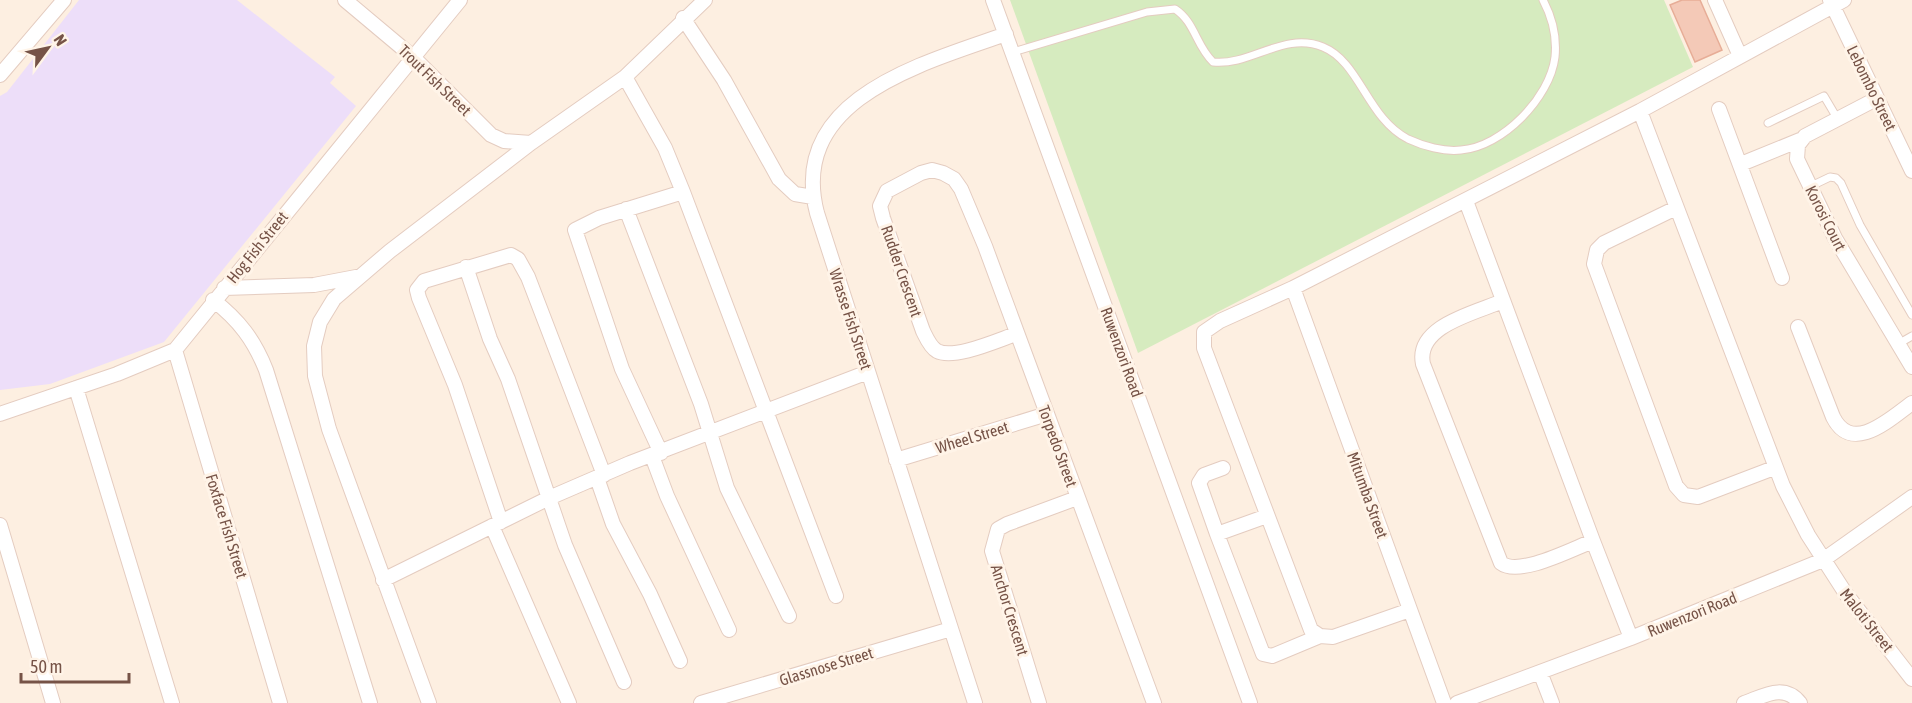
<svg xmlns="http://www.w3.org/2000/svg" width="1912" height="703" font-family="'Asap Condensed',sans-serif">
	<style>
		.education { fill: #eddef9 }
		.green { fill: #d6ebbf }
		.building { fill: #f4c9b7; stroke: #e7ad97; stroke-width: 1.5 }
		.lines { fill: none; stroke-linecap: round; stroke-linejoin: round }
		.service-casing { stroke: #e4ccc0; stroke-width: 9 }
		.minor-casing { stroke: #e4ccc0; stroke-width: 16 }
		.service { stroke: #fff; stroke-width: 7 }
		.minor { stroke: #fff; stroke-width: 14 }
		.labels { text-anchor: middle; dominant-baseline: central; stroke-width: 6; stroke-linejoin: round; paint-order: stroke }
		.street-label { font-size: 16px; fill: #765347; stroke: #fff4e8 }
	</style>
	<rect width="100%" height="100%" fill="#fdefe1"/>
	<path class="education" d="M79,0H237L335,77L330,83L356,106L164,342L50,384L0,390V96L7,92Z"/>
	<path class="green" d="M1010,0H1664L1693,67L1138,353Z"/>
	<path class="building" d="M1682,0H1700L1722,50L1695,62L1670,5Z"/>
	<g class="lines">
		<g class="service-casing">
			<path id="service" d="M1013,52L1147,12L1175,9C1195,22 1196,46 1213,62C1251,66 1284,31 1323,47C1360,62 1367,118 1408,139C1423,146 1444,152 1461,150C1502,147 1550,98 1555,57C1557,37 1552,17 1543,0
				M1768,123L1824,96L1837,118
				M1809,187L1830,177L1836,178L1841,183L1860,225L1912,315
				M1898,344L1912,336"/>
		</g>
		<g class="minor-casing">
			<path id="minor" d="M345,0L413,57L491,135L504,141L531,143
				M993,0L1250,703
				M1715,0L1740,56
				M1830,0L1912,171
				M683,18L724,80L779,179L795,194L813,197
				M0,75L64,0
				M625,77L665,148L683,192L836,596
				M1876,99L1805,136L1798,145L1797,159L1835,238L1912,367
				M1719,109L1782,278
				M1640,111L1783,486L1808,535L1846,594L1912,679
				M1741,164L1800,140
				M1466,201L1593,541L1631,638
				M1676,208L1604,243L1597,250L1594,264L1676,486L1684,495L1698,497L1774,468
				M626,209L701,404L727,488L789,616
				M466,267L490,339L508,379L565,545L624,682
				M224,288L314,285L356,277
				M1293,288L1444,703
				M213,300C239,320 254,340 266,370L370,703
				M1503,301C1475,313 1415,326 1423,364L1501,563C1519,577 1572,549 1593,541
				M1798,327L1833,417C1852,455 1890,419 1912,403
				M1016,334C998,340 954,360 937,351C930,347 926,337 923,331L883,218L880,206L887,191L921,173L932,170L943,173L954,179L961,189L985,246L1154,703
				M175,350L280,703
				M76,388L172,703
				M0,414L117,374L175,350L460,0
				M661,453L622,369L575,230L599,218L683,192
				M652,456L667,496L729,630
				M896,460L1047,414
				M1223,468L1204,475L1199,483L1217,534L1267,516
				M597,478L613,524L650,594L680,661
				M501,522L455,385L419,298L417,290L424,281L511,255L518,259L528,277L604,475
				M0,525L53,703
				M492,526L569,703
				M1217,534L1263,654L1272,656L1320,636
				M383,580L549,498L630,463L868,372
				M1410,610L1333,637L1320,636L1311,630L1204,348V332L1220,321L1293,288L1640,111L1844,0
				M1540,672L1552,703
				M429,703L329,429L315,376L314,346L320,322L334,299L390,251L531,143L625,77L705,0
				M701,703L951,629
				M975,703L817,213C787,98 925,63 1006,34
				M1039,703L992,551L998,529L1007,524L1077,498
				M1457,703L1631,638L1823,560L1912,497
				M1744,703C1764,696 1784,683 1800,703"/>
		</g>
		<use href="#service" class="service"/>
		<use href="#minor" class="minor"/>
	</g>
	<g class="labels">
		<g class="street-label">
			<text transform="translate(435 80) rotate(44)">Trout Fish Street</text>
			<text transform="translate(1872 88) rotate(64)">Lebombo Street</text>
			<text transform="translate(1826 218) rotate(63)">Korosi Court</text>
			<text transform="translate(257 247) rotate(-51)">Hog Fish Street</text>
			<text transform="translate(902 271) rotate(71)">Rudder Crescent</text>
			<text transform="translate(851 319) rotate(72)">Wrasse Fish Street</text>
			<text transform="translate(1122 352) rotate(70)">Ruwenzori Road</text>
			<text transform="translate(972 437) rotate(-17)">Wheel Street</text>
			<text transform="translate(1058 446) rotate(70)">Torpedo Street</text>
			<text transform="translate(1368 495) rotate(70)">Mitumba Street</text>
			<text transform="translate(227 526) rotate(73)">Foxface Fish Street</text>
			<text transform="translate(1010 610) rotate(73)">Anchor Crescent</text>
			<text transform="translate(1692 614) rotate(-22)">Ruwenzori Road</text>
			<text transform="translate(1867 620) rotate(52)">Maloti Street</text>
			<text transform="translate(826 666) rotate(-17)">Glassnose Street</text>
		</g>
	</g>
	<g transform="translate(48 48) rotate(57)" stroke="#fff4e8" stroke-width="4.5" paint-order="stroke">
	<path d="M0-4.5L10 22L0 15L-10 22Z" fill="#765347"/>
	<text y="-9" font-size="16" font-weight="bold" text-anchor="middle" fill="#765347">N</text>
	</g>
	<path d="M21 673v9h108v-9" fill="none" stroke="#765347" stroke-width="3"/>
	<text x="30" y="673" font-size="18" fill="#765347" stroke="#fff4e8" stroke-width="4.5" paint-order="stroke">50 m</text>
</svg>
